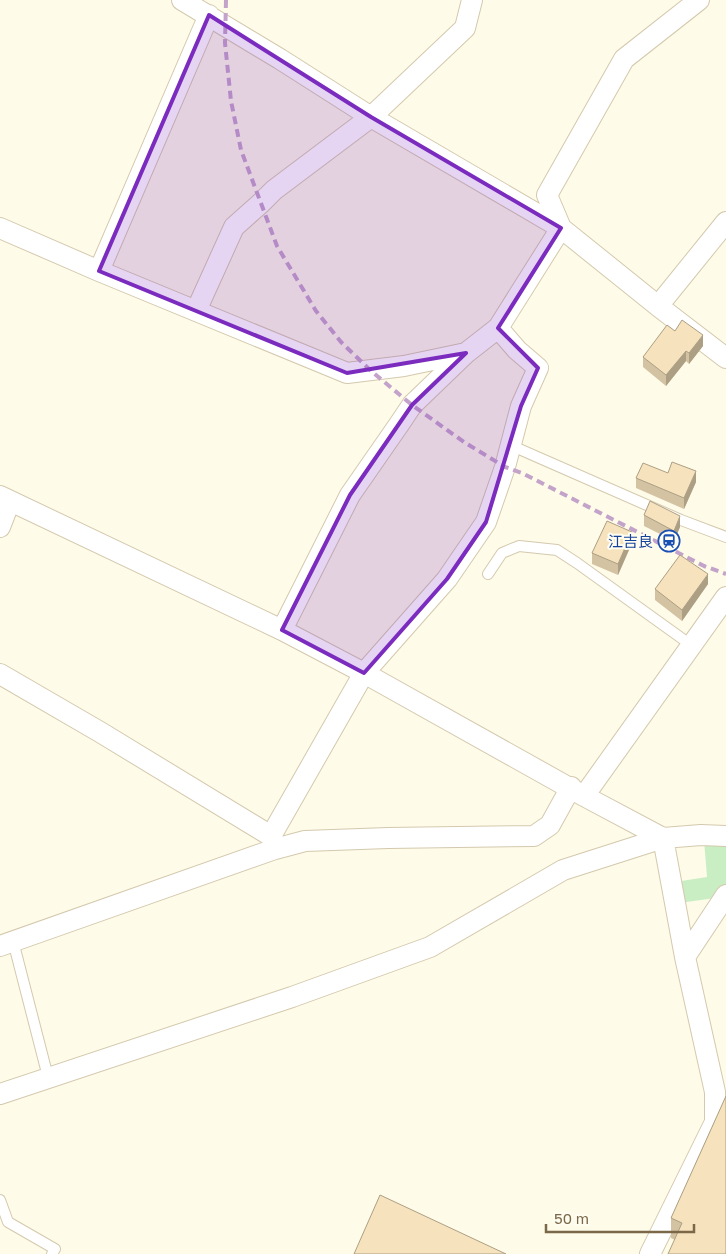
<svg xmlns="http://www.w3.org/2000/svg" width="726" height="1254" font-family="'Golos Text','Noto Sans JP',sans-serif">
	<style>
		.green { fill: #caeec4 }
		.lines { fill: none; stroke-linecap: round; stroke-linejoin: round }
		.service-casing { stroke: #d4c9ae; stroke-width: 12 }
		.minor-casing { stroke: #d4c9ae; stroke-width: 22 }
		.service { stroke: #fff; stroke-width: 10 }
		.minor { stroke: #fff; stroke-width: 20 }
		.rail { stroke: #c3a3ca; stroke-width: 4; stroke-dasharray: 8 5; stroke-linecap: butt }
		.wall { fill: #d4c3a3 }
		.shaded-wall { fill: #ac9f84 }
		.building { fill: #f6e3bd; stroke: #ac9f84 }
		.marked { fill: #7b2cbf; fill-opacity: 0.2; stroke: #7b2cbf; stroke-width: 4; stroke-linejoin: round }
		.labels { text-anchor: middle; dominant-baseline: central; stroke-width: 4; stroke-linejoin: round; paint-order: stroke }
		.transit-label { font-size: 15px; fill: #164399; stroke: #fffdf0; text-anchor: end }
	</style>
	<rect width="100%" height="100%" fill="#fefbe8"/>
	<path class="green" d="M704,840L726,841V892L723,897L679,903L675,882L707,877Z"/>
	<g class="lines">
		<g class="service-casing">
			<path id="service" d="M510,445L681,520L726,537
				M488,574L502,553L519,546L557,550L577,563L691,645
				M13,941L48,1077
				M0,1200L8,1222L55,1249L52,1254"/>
		</g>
		<g class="minor-casing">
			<path id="minor" d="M182,0L280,59L371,117L561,228L658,306L726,358
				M0,228L99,271L347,373L404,366L466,353
				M561,228L547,195L624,59L699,0
				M99,271L209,15
				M658,306L726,222
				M196,311L234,227L261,203L274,190L371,117L465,28L472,0
				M0,496L282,630L364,673L584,796L663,838
				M0,527L10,501
				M282,630L350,495L400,423L412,405L466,353L498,328L561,228
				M0,674L100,732L271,836L274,848
				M584,796L726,597
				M271,836L364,673L447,579L486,522L505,467L521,406L538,368L517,350L498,328
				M0,946L275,849L305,841L388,838L534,836L550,825L571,787
				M685,957L726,895
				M0,1094L292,997L430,947L563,870L663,838L701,835L726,836
				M650,1254L715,1122V1092L685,957L663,838"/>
		</g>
		<use href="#service" class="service"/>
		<use href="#minor" class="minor"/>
		<path class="rail" d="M226,0L225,43L231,101L241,150L277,246L316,311L341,342L370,370L412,405L464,442L505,467L522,473L704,566L726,574"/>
	</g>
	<path class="wall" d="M675,331L703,346L689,364L686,361L666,386L643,367V357Z
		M668,473L696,482L684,509L636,488V478Z
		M644,515L680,527L674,541L644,526Z
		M632,543L618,575L592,564V553Z
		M708,584L682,621L655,600V589Z
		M726,1096V1254L675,1240L671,1238V1218Z"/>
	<path class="shaded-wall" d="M703,335V346L689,364V353Z
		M686,351V361L666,386V375Z
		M696,471V482L684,509V498Z
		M680,516V527L674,541V531Z
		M632,532V543L618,575V564Z
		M708,574V584L682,621V610Z"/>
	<path class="building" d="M682,320L703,335L689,353L686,351L666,375L643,357L667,325L675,331Z
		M672,462L696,471L684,498L636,478L643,463L668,473Z
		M650,501L680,516L674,531L644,515Z
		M607,521L632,532L618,564L592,553Z
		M680,555L708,574L682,610L655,589Z
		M726,1096V1254H668L682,1223L671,1218Z
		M380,1195L506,1254H354Z"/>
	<path class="marked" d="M209,15L371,117L561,228L498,328L538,368L521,406L486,522L447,579L364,673L282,630L350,495L412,405L466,353L347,373L99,271Z"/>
	<defs>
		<g id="station-ring" transform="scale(1.125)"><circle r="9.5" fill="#fffdf0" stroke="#1a4fb4" stroke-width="1.5"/><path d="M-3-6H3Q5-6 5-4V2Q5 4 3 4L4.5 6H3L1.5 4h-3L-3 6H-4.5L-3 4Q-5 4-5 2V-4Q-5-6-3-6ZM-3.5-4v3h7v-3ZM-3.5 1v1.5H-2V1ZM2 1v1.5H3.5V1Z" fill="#1a4fb4"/></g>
	</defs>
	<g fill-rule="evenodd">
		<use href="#station-ring" x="669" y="541"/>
	</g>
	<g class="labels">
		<g class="transit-label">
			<text x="653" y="541">江吉良</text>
		</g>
	</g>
	<path d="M546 1224v8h148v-8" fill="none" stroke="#7b6848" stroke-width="2.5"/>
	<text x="554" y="1224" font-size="15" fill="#7b6848" stroke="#fffdf0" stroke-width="4" paint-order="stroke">50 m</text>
</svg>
